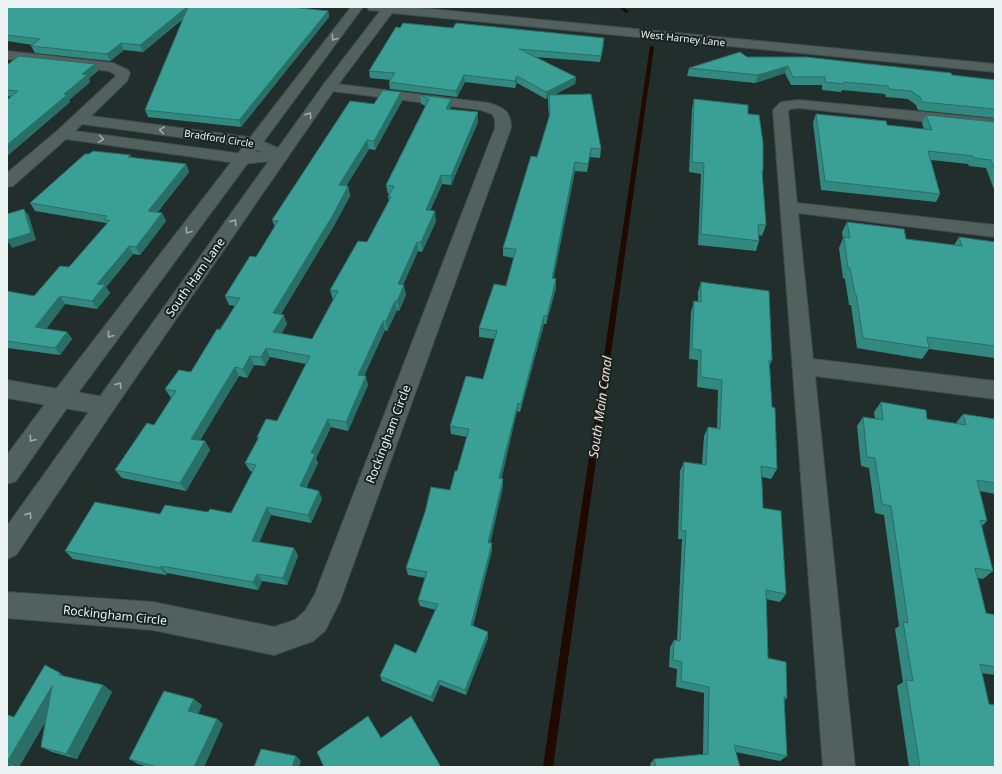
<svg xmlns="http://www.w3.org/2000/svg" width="1002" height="774" font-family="'Noto Sans',sans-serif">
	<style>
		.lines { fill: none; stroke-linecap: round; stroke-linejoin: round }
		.stream { fill: #1f0900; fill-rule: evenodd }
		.minor-casing { stroke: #404b4a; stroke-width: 2 }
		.secondary-casing { stroke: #404b4a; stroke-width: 2 }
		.minor { fill: #52605e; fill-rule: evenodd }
		.secondary { fill: #52605e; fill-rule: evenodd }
		.wall { fill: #328980 }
		.shaded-wall { fill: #296f68 }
		.building { fill: #3a9f95; stroke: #296f68 }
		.oneway { stroke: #9faaa8 }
		.labels { text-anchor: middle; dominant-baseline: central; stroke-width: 4; stroke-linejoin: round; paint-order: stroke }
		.far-street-label { font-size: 10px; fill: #ecf4f3; stroke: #182422 }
		.street-label { font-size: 12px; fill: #ecf4f3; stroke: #182422 }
		.water-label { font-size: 13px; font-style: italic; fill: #f2dccf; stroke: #182422 }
	</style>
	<rect width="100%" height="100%" fill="#212e2c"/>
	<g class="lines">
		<path class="stream" d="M619,7H623L629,12L626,13Z
			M650,46L654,47L553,767H543Z"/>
		<g class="minor-casing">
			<path id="minor" d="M7,51L113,63L128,70L130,73L127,81L91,116L255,138L287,152L289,155L287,158L281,160L243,164L66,139L13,186L7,187V173L57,131L115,77L116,75L109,71L7,59ZM82,124L251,147L262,152L243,154L75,131Z
				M329,83L489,103C504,108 511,111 511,128L340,601L325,631L313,641L274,655L153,630L7,618V592L153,602L274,627L295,620L305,611L315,594L495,128V119L492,114L481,110L324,90L322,87L324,84Z
				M799,100L995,119V129L799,108L790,109L788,111L797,203L995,225V237L798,213L813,359L995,381V399L815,376L855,767H823L773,110L781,102Z
				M7,380L104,397L112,400L115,406L112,412L104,415L7,398Z"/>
		</g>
		<g class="secondary-casing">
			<path id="secondary" d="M351,7H363L69,405L16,481L7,484V455L53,393Z
				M367,7H411L995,64V72L392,13L334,90L112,412L16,555L7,559V526L324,84L380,11L369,10Z"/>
		</g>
		<use href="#minor" class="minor"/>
		<use href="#secondary" class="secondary"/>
	</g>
	<path class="wall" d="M7,7L328,11L329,17L241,127L148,117L145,110L183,19L143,52L124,50L110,61L35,53L31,46L33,45L7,41Z
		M396,27L604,44L600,62L535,57L576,77L575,84L554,95L601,149L600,158L590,157L587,172L575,171L553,278L556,288L546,324H544L520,412L517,411L501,478L503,486L490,543H492V550L473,626L488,638L466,695L440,685L433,702L382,681L380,676L416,653L436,610L420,606L418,600L425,578L408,575L406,568L450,490L457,471L467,437L451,434L450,426L483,379L495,339L479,337V328L506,286L514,258L503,256V248L537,157L549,117L548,103V98L546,99L517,83L515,88L465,82L457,97L390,89L389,82L391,80L370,78L369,71Z
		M747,57L952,75L995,80V118L918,110L916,105L908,99L886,97L885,94L842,90L841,92L822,90V85H791L785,73L755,83L687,76L689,68Z
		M95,64L98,71L89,78L90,82L69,100L70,102L7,156V100L11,97L7,96V65Z
		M401,92L402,101L375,150L369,149L346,186H348L350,196L335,224L281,314L287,324L281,334L312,339L333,300L330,290L367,242L389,201L388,197L390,194H388L386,185L426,106L421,104L420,95L451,99V109L478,122L451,185L442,184L430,211L436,221L422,252L418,251L403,285L406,295L399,311L397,310L387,331L385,330L364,376L368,385L348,431L331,427L316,458L318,463L306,488L322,499L311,523L271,515L259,543L294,548L298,556L287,585L262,581L258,590L167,573L166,575L73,559L65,551L160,514L208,512L231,513L253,472L250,471L245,463L258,439L257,437L277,421L306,364L270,357L265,366L254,365L247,378L239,376L200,440L205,441L210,450L186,491L122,478L115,470L154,425L171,398L165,389L191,372L235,306L229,305L225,296L256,257L275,227L272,220L374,104Z
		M694,99L748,114L763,170L762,174L766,225L762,236L759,235V241L756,251L698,245L701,174L689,172L692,109Z
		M816,114L887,125L924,129L922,123L926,115L995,122V192L986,168L969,166L968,164L931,160L940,194L936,202L821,190L813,122Z
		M89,154L130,155L132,158L186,164L189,172L157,213H162L166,221L140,255L133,254L106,287L110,293L97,309L65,304L46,329L67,332L72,339L60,355L7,348V291L34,296L69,267L107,224L106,223L35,211L30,203Z
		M847,222L906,239L954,245L959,237L995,242V358L929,349L922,359L857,348L851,305H849L845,279L843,278L839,248L843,238L842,232Z
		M701,282L772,360L770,365L772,407L777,469L771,479L762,477L763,508L786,594L780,602L766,599L768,658L787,698L784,701L787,756L780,761L735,752L740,767H651L650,764L654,759L703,754L704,693L676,687L677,669L669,667L670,647L674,640H677L682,539H678L680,471L684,462L702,465L704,436L708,427L717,428L718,390L697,387L698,360L689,359L691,312L694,301L698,302V292Z
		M881,402L927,419L955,424L963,414L995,419V494L979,491L987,521L982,526L993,571L983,579L978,578L986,613L995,615V675L982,673L995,767H909L897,686L903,682L895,629L899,626L884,515L875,513L869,468L861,466L857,426L863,417L875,419L874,412Z
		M60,673L64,676L103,685L112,692L77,759L52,752L41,747L45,722L19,767H16L7,765V715L14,717Z
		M202,705L198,714L217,719L223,724L204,767H149L138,764L129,759Z"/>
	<path class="shaded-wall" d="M187,7H189L190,12L143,52L140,45Z
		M328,11L329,17L241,127L239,120Z
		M121,43L124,50L110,61L107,54Z
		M95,64L98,71L89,78L90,82L69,100L70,102L7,156V145L64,94L82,74Z
		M788,66L785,73L755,83L758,75Z
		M464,75L465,82L457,97L456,91Z
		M517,76V83L515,88V81Z
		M576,77L575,84L549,97V95L548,98L546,99V92Z
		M401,92L402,101L375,150L374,141Z
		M451,99V108L446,118V109Z
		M478,112V122L451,185V176Z
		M367,140L369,149L341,195L339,185Z
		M591,148L590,157L587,172L588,164Z
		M575,162V171L552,287V278Z
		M186,164L189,172L152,219L148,211Z
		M441,175L442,184L426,220V210Z
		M348,186L350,196L335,224L276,322L273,313Z
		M24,209L29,216L36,240L12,248L9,243L7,244V237Z
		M435,211L436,221L422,252L421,242Z
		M162,213L166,221L140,255L136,247Z
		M417,242L418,251L399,294L398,284Z
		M129,246L133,254L106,287L110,293L97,309L92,301L97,284Z
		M556,279V288L546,324L547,316Z
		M404,285L406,295L399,311L397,301Z
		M60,296L65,304L41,335L35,327Z
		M395,301L397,310L387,331L386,321Z
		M284,315L287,324L277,342L273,332Z
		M544,316V324L520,412L521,404Z
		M383,321L385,330L360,384L358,375Z
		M67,332L72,339L60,355L55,348Z
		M266,348L270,357L265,366L261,357Z
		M250,356L254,365L247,378L243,369Z
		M235,367L239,376L196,447L191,439Z
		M366,376L368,385L348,431L346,422Z
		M518,403L517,411L500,486L499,478Z
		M328,419L331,427L316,458L318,463L303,495L300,486L311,453Z
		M205,441L210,450L186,491L180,483Z
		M503,479V486L489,550L488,543Z
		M319,491L322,499L311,523L308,515Z
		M267,507L271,515L256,549L252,541Z
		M492,543V550L471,632V625Z
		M294,548L298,556L287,585L283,578Z
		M161,566L167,573L166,575L160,568Z
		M257,574L262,581L258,590L253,582Z
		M488,632V638L466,695L465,690Z
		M439,680L440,685L433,702L431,697Z
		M103,685L112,692L77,759L66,754Z
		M52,686L63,692L19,767H17L7,763Z
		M194,699L202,705L196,717L188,711Z
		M217,719L223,724L204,767H194Z
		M296,756L301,761L299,767H292Z"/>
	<path class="building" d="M7,7H187L140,45L121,43L107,54L31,46L40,39L7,35Z
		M188,7H292L328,11L239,120L145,110Z
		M403,23L453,28L456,23L604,38L601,56L519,49L576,77L546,92L517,76L515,81L464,75L456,91L389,82L395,73L369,71L396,27L400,28Z
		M740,52L747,57H806L951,73L952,75L995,80V109L922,102L920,97L911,91L889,89L888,86L844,82V84L825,82V77H793L788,66L758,75L689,68Z
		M19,56L95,64L82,74L87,75L64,94L67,95L7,145V100L18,91L7,90V65Z
		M383,90L401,92L374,141L367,140L339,185L348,186L333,215L273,313L284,315L273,332L312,339L338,291L330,290L358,241L367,242L391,197H388L394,186L386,185L429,99L420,95L451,99L446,109L478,112L451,176L441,175L426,210L435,211L421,242H417L398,284L404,285L397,301H395L386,321H383L358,375L366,376L346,422L328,419L311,453L315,454L300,486L319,491L308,515L267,507L252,541L294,548L283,578L257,574L253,582L161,566L160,568L65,551L95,502L160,514L165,505L208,512L210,509L231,513L256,465L245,463L259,437H257L266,419L277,421L310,356L266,348L261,357L250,356L243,369L235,367L191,439L205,441L180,483L115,470L147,423L154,425L176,391L165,389L179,370L191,372L217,329L220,330L240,298L225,296L250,256L256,257L278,221L272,220L350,101L374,104Z
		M591,94L601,149L591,148L588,164L575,162L552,278L556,279L547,316H544L521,404L518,403L499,478L503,479L488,543H492L471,625L488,632L465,690L439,680L431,697L380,676L395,644L416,653L438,604L418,600L427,572L406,568L425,512L431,487L450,490L455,471H457L469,429L450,426L466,376L483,379L497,331L479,328L494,284L506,286L516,249L503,248L531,156L537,157L550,114L549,95Z
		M694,99L748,105V114L759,115L763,143V170H762L766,225L758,224L759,241L701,234L704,163L692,162Z
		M816,114L886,121L887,125L932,130L926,115L995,122V170L991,160L974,158L973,156L928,151L940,194L825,181Z
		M93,151L130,155L128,157L186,164L148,211L162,213L136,247L129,246L97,284L105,285L92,301L60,296L35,327L67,332L55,348L7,341V291L34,296L60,266L69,267L110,220H104L107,216L30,203L85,154H89Z
		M24,209L31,233L7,240V214Z
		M847,222L904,229L906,239L962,246L959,237L995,242V346L927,337L929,348L863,338L856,294H855L850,268H848L844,237L850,238Z
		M701,282L769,291L772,360H769L772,407L775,408L777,469L761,466L763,508L781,511L786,594L766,590L768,658L786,662L787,698L784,697L787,756L734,745L740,767H656L654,759L708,754L709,687L681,681L682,662L673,660L674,640L680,641L686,531L681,530L684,462L706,465L708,427L720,429L722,380L701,377V350L692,349L694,301L701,302Z
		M881,402L926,410L927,419L966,425L963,414L995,419V483L977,480L987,521L980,520L993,571L975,568L986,613L995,615V667L980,664L989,704L995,705V767H920L906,680L913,681L903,622L908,623L891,506L882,504L875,458L867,457L863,417L883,420Z
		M45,665L60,673L59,675L103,685L66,754L41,747L52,686L7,762V715L14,717Z
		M164,691L194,699L188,711L217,719L194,767H154V766L129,759Z
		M368,716L381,738L411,716L441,767H324L317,752Z
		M261,749L296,756L292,767H254Z"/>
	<defs><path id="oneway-chevron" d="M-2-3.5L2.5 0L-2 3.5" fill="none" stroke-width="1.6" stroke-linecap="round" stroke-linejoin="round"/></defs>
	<g class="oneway">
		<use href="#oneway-chevron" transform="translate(334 38) rotate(127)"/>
		<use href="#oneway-chevron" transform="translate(309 115) rotate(-55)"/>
		<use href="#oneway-chevron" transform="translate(162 130) rotate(-172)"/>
		<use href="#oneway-chevron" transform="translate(101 139) rotate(8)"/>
		<use href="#oneway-chevron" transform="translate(234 222) rotate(-55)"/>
		<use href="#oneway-chevron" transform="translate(188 231) rotate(127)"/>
		<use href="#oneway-chevron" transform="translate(110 335) rotate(127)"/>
		<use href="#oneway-chevron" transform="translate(119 385) rotate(-55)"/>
		<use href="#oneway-chevron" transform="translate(32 439) rotate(126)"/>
		<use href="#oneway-chevron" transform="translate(29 515) rotate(-55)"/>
	</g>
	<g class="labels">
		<g class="far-street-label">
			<text transform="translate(683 38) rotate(6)">West Harney Lane</text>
			<text transform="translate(219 138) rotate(9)">Bradford Circle</text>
		</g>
		<g class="street-label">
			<text transform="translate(195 277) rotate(-55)">South Ham Lane</text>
			<text transform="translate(388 434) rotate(-69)">Rockingham Circle</text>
			<text transform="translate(115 615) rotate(6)">Rockingham Circle</text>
		</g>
		<g class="water-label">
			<text transform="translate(600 407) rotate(-82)">South Main Canal</text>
		</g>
	</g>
	<rect width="1002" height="774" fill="none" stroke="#ecf4f3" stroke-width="16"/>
</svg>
